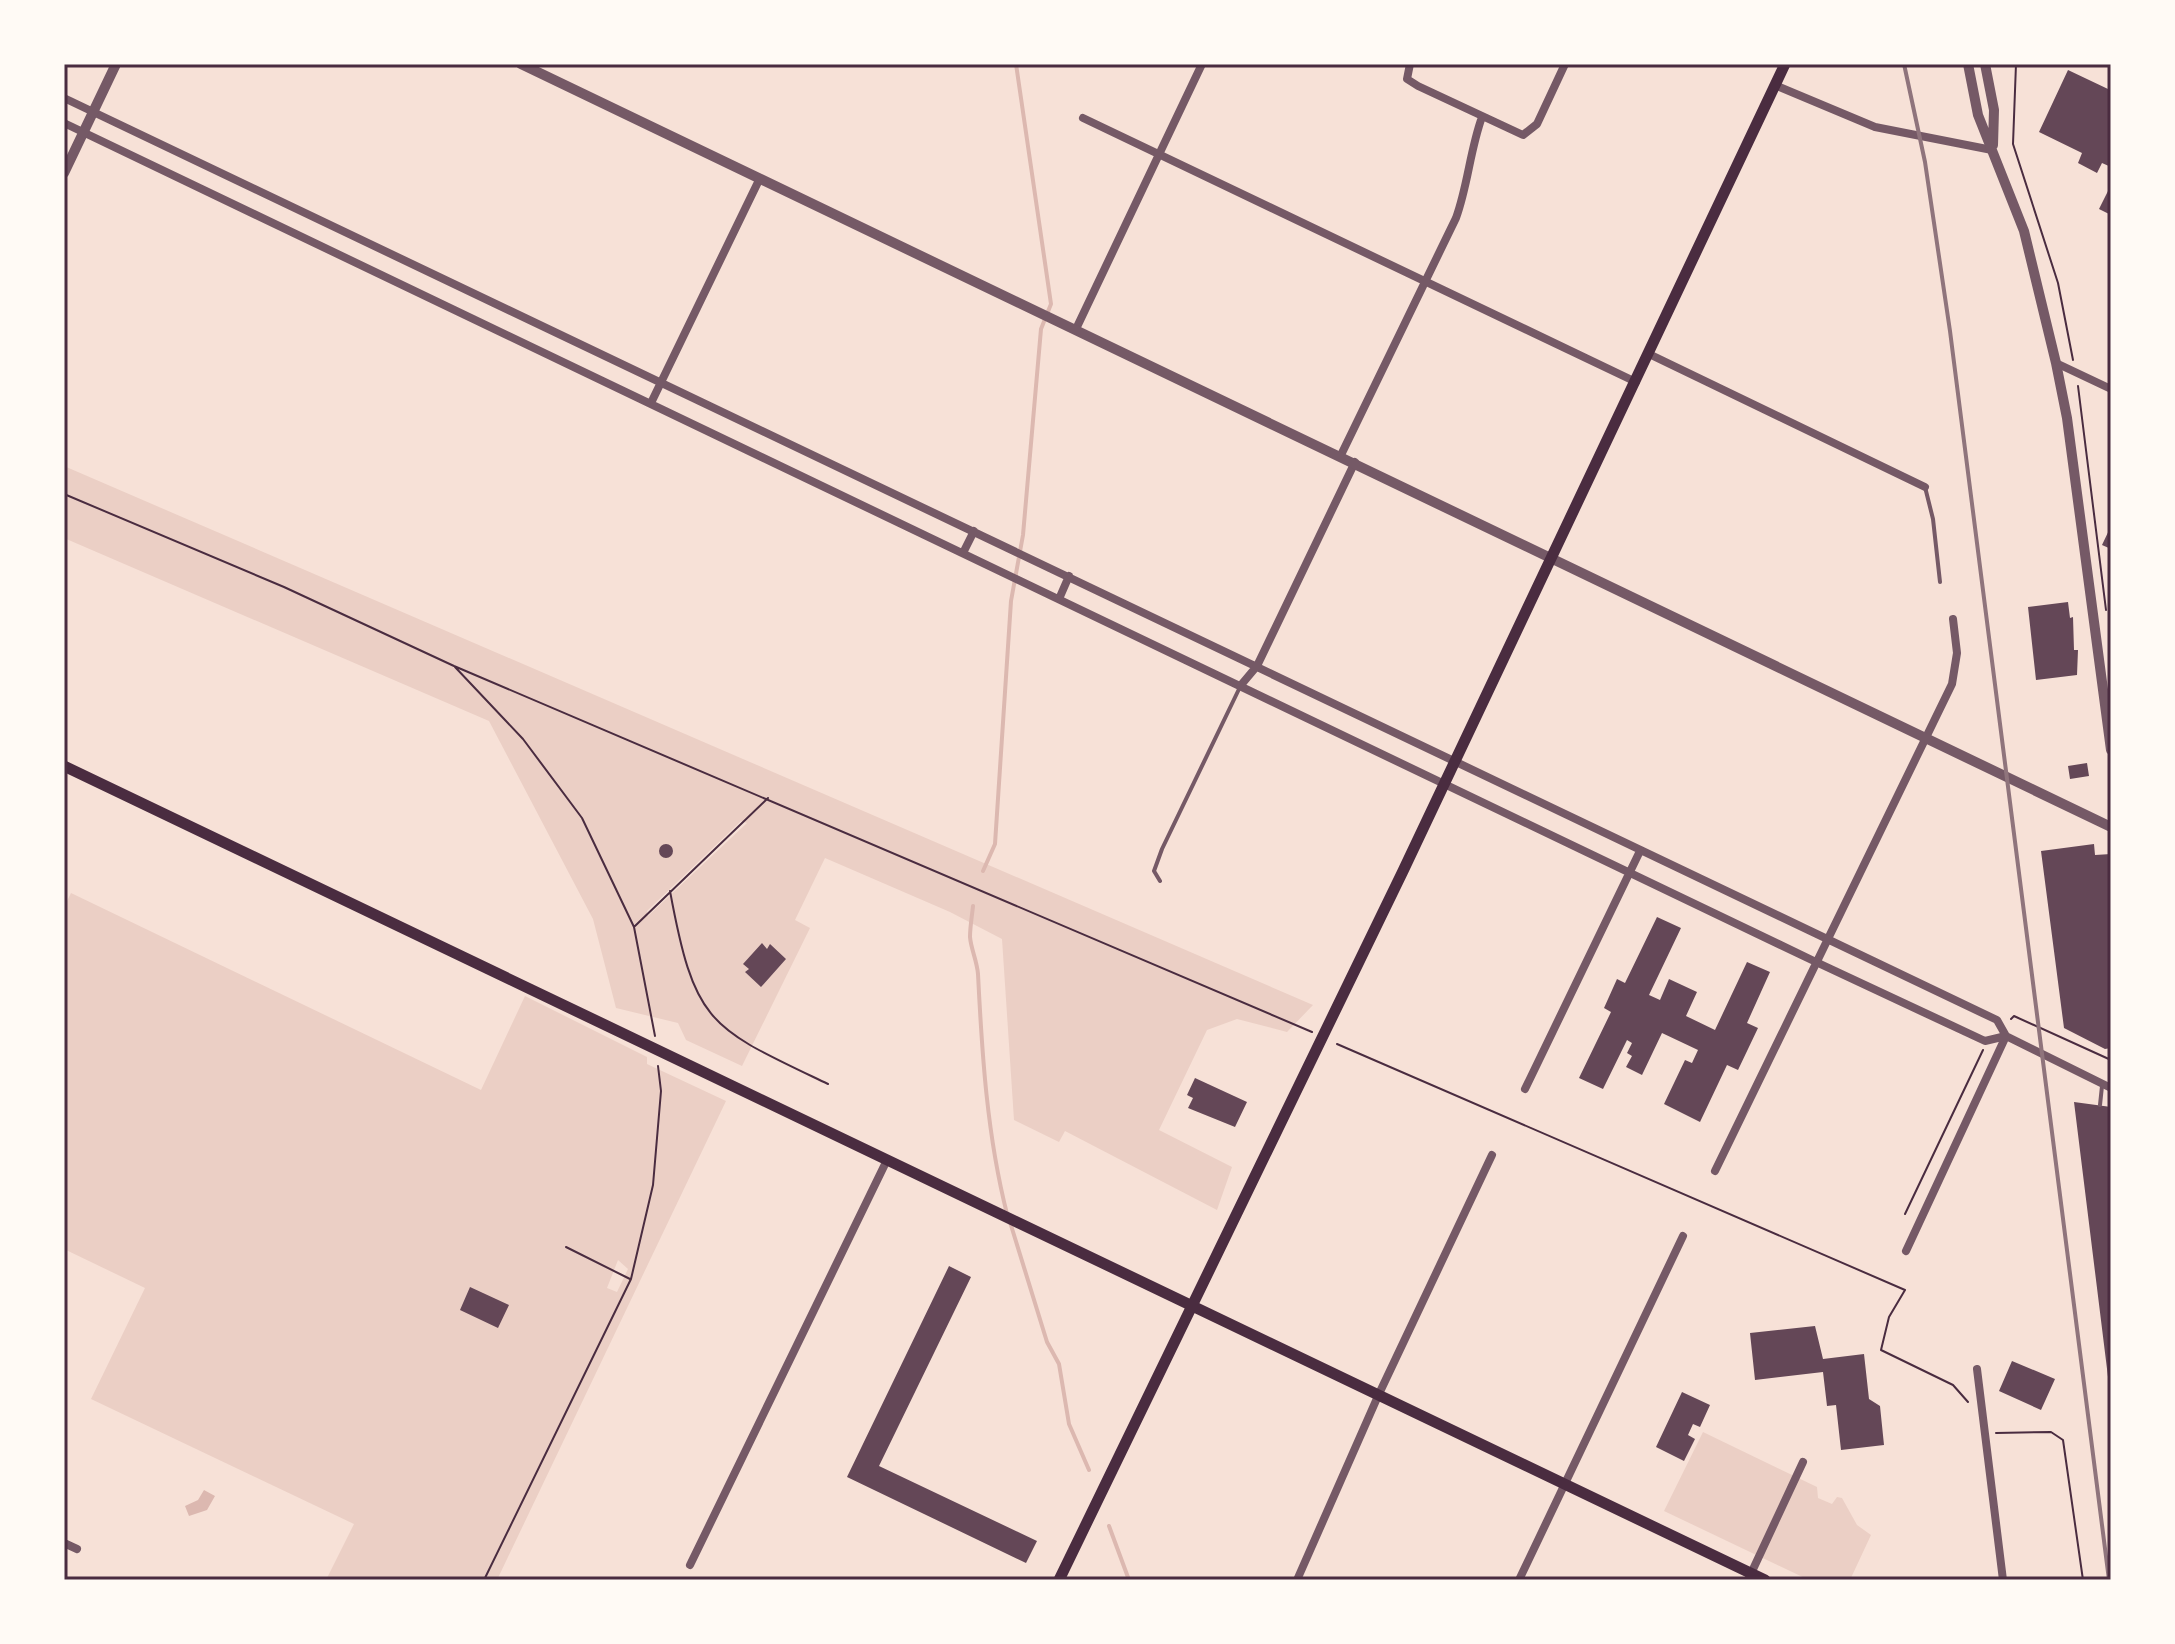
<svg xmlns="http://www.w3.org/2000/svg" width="2175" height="1644" font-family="Literata,serif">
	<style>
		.green { fill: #ebcfc5; fill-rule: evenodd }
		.water { fill: #dcb8b0 }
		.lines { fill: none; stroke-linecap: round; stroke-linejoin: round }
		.stream { stroke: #dcb8b0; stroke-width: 4 }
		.building { fill: #644757 }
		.path { stroke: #4a2c40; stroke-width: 2 }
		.service { stroke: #755966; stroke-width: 4 }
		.minor { stroke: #755966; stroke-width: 8 }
		.tertiary { stroke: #755966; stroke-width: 10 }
		.secondary { stroke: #4a2c40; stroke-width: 11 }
		.rail { stroke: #8f747c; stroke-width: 4 }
		.neatline { fill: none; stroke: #4a2c40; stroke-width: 3 }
	</style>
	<rect width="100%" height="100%" fill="#f7e1d7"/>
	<path class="green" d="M64,466L1313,1005L1287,1032L1237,1019L1207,1030L1159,1130L1232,1167L1217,1210L1065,1131L1059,1142L1014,1120L1002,939L950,912L825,858L795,920L810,928L742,1066L686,1040L678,1023L616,1008L593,919L489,721L64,538ZM741,821L747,823L648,916L647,911Z
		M71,893L481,1090L525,996L647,1057V1064L726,1101L497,1580H326L354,1524L91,1399L145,1288L64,1249V907ZM618,1260L628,1269L617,1292L607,1288Z
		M1703,1432L1817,1487L1818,1498L1832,1504L1837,1497L1842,1498L1857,1525L1871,1535L1850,1580H1809L1664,1511Z"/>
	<path class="water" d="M204,1490L215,1496L207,1510L189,1516L185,1506L198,1500Z"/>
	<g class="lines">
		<path class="stream" d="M983,871L995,844L1011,601L1023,535L1041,329L1051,304L1016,64
			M973,906C972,916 970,927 970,937C971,949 977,961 978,974C982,1054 987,1135 1007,1214
			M1010,1222L1047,1342L1059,1364L1069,1424L1089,1470
			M1109,1526L1129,1580"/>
	</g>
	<path class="building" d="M2068,70L2108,89L2111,82V167L2102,163L2097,173L2078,163L2082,153L2039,132Z
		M2111,185V215L2099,209Z
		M2111,526V549L2102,545Z
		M2068,602L2070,618L2073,617L2074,650H2078L2077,675L2036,680L2028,607Z
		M2087,763L2089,776L2070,779L2068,766Z
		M659 851a7 7 0 1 1 14 0a7 7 0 1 1-14 0Z
		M2094,844L2095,855L2111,854V1048L2105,1049L2064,1028L2041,851Z
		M1657,917L1681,928L1649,995L1660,1000L1669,979L1697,992L1686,1016L1715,1030L1747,962L1770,972L1747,1023L1758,1028L1738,1070L1727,1065L1700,1122L1664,1104L1685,1060L1692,1063L1698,1050L1662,1033L1642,1075L1626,1067L1632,1056L1627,1053L1632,1043L1627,1040L1603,1089L1579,1078L1611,1012L1604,1008L1617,979L1625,983Z
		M762,943L767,949L770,944L786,959L761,987L745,972L749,969L743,964Z
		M1195,1078L1247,1102L1235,1127L1188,1108L1193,1098L1187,1095Z
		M2074,1102L2111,1107V1385H2109Z
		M949,1266L971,1277L879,1466L1037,1541L1026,1563L847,1477Z
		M470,1287L509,1305L498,1328L460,1310Z
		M1815,1326L1823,1359L1864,1354L1869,1399L1880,1406L1884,1445L1841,1450L1836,1405L1827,1406L1823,1372L1755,1380L1750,1333Z
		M2012,1361L2055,1379L2041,1410L1999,1391Z
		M1682,1392L1710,1405L1700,1427L1693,1424L1688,1435L1695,1439L1684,1461L1656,1447Z"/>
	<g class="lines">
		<path class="path" d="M2016,64L2013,144L2058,283L2073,360
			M2078,386L2106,610
			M64,494L284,587L454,666L1312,1032
			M455,667L523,739L582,818L634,927L655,1036
			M670,891C695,1026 709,1027 828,1084
			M635,926L768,798
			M2011,1019L2014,1016L2111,1060
			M1337,1044L1905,1290L1889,1317L1881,1350L1953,1385L1968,1402
			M1905,1214L1983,1050
			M566,1247L630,1279
			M1996,1433L2051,1432L2063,1440L2083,1580
			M2111,1445V1448
			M484,1580L631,1279L653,1185L661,1091L658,1066"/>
		<path class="service" d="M1925,487L1933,519L1940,582
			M1160,881L1154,871L1162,849L1240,687
			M2100,1105L2102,1086"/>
		<path class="minor" d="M1410,64L1407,79L1418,86L1523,135L1537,124L1565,64
			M1777,86L1875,127L1992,150
			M64,98L1997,1020L2006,1036L2111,1088
			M1083,118L1636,382
			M64,123L1816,962L1985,1041L2006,1036
			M1076,329L1202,64
			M1649,354L1925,487
			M2056,363L2111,389
			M651,403L760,178
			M1341,455L1456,218C1468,185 1470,150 1482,117
			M963,553L974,531
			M1059,599L1069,576
			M1241,685L1257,666L1355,462
			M1525,1089L1640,851
			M1715,1171L1952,684L1957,653L1953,619
			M1906,1251L2006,1036
			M1977,1369L2003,1580
			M64,1543L77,1549
			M690,1565L887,1160
			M1297,1580L1378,1396L1492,1155
			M1519,1580L1683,1236
			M1748,1580L1803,1462"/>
		<path class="tertiary" d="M521,64L2111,827
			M1968,64L1978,115L2024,231L2056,363L2067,418L2111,750
			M1985,64L1994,110L1993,145
			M64,173L116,64"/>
		<path class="secondary" d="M64,766L1765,1580
			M1059,1580L1403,871L1785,64"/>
		<path class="rail" d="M1904,64L1925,162L1950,331L2109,1580"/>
	</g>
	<rect width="2175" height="1644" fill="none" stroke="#fffaf5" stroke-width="132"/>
	<rect x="66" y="66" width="2043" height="1512" class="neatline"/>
</svg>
